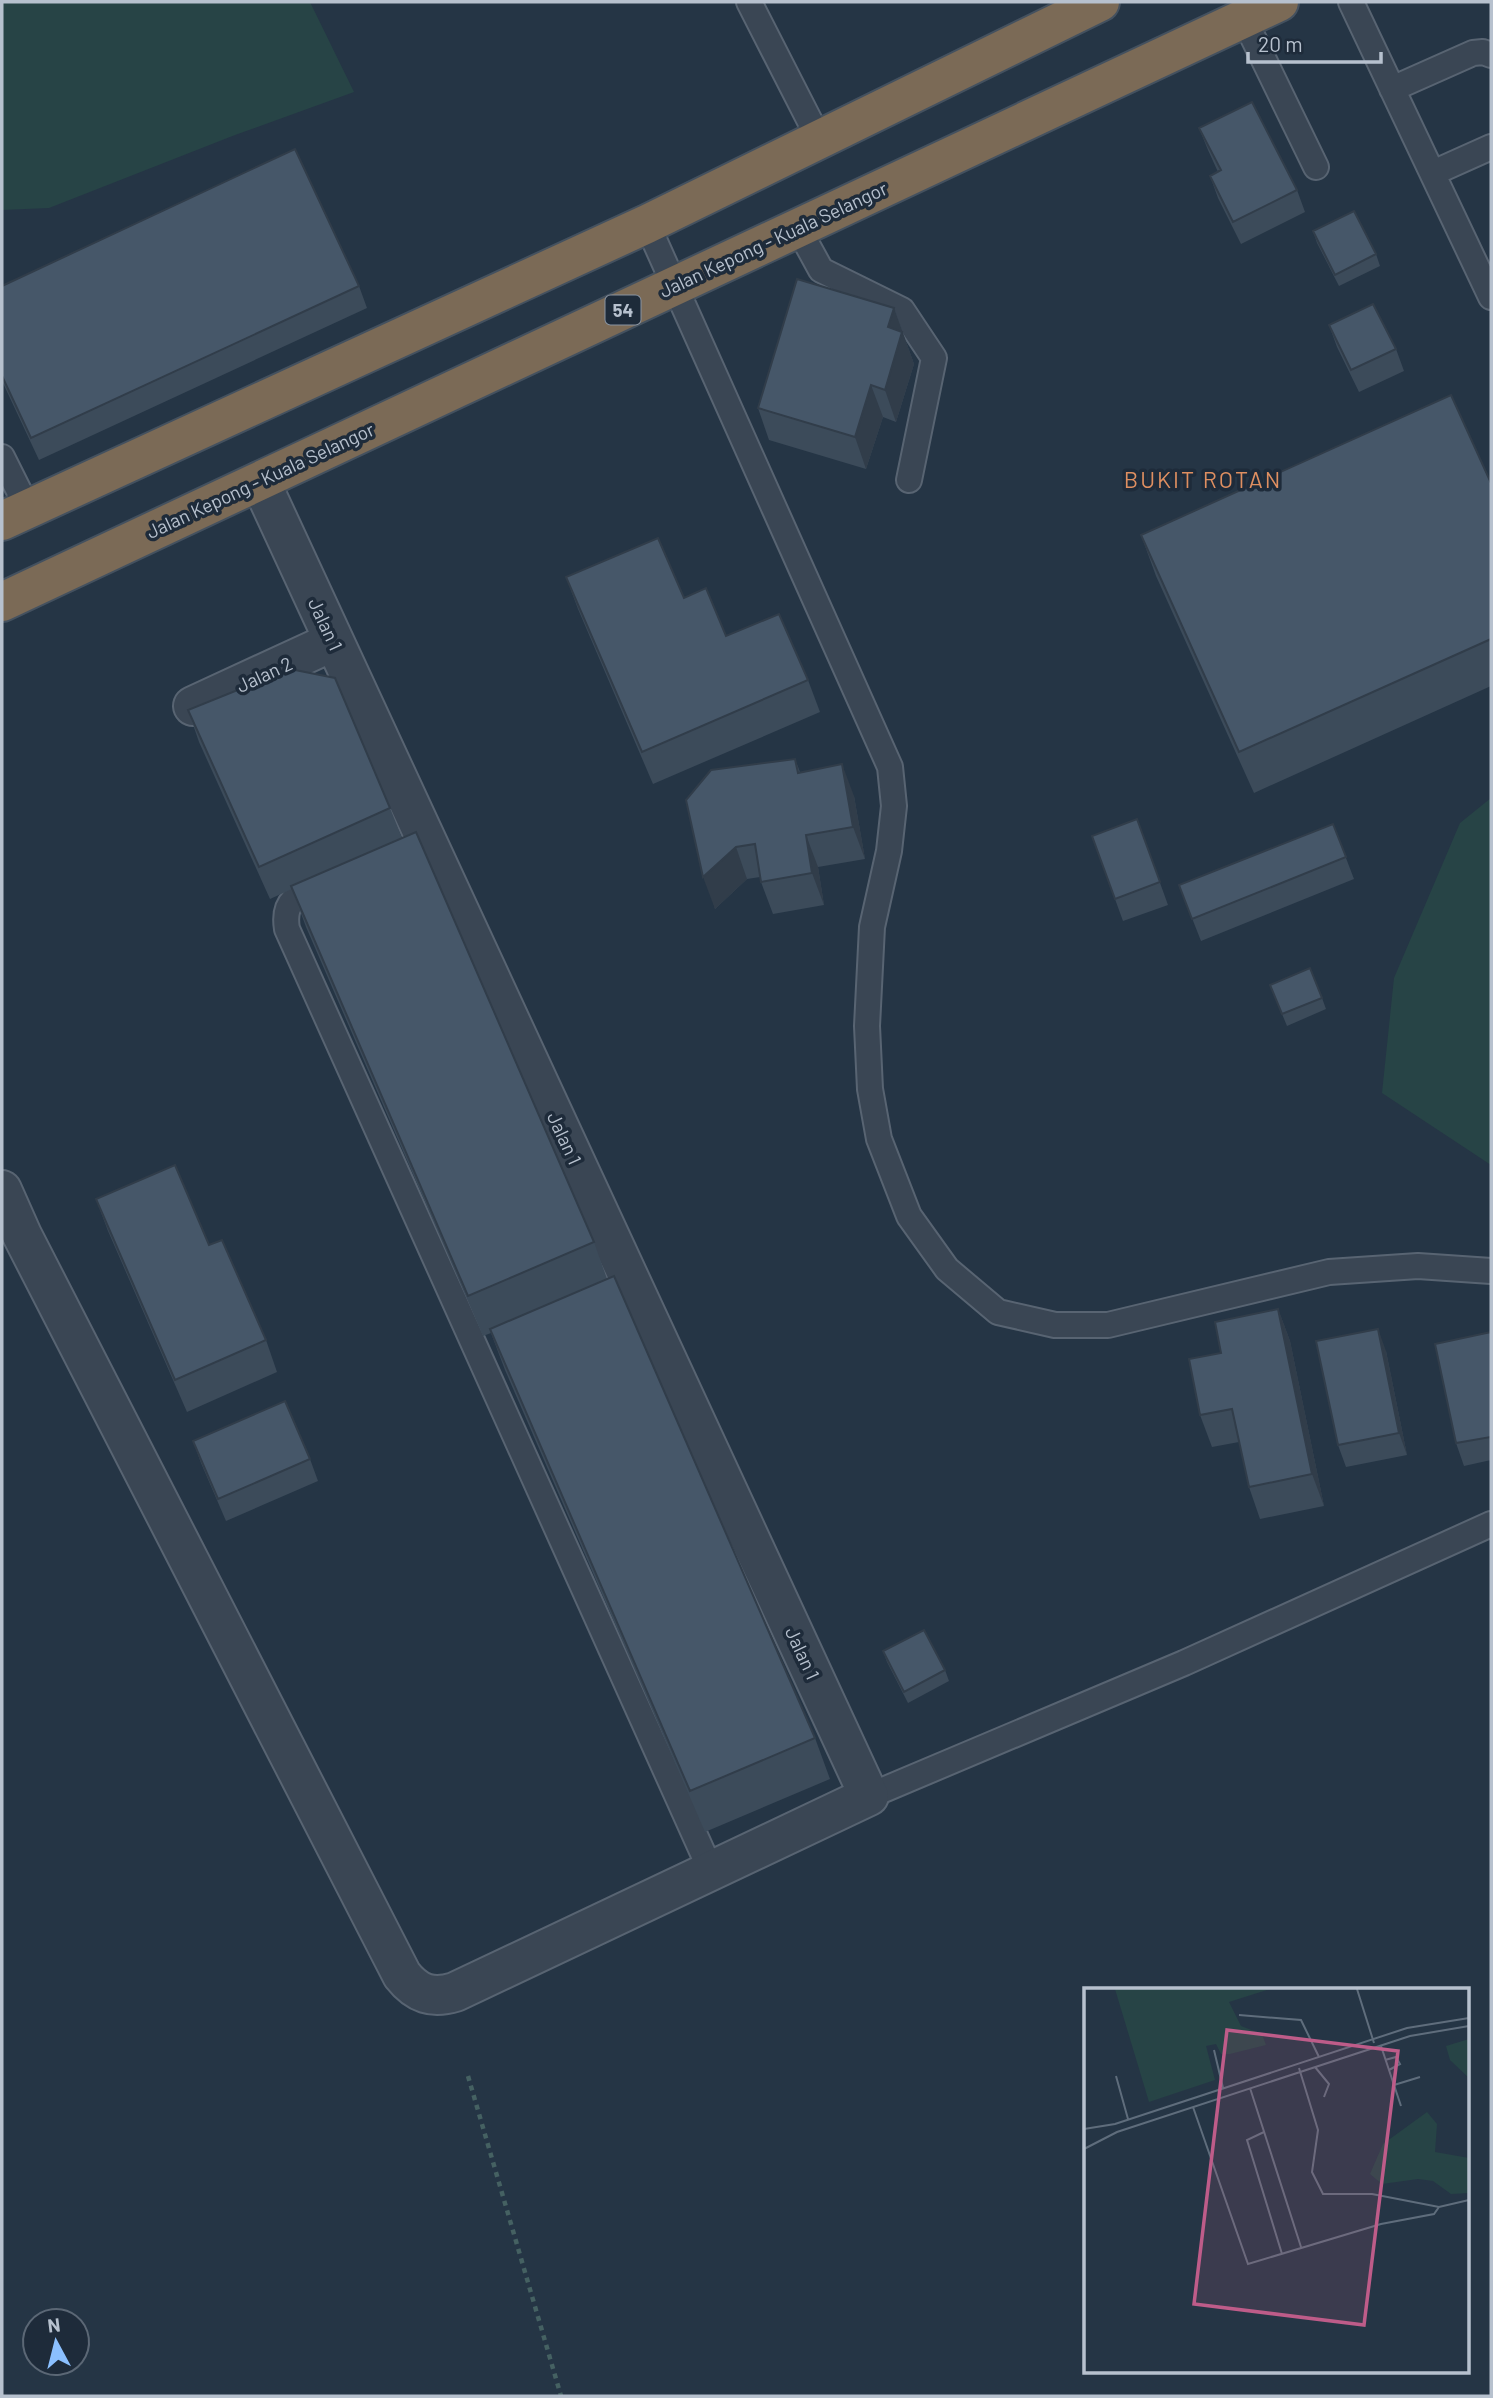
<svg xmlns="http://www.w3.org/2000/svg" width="1493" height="2398" font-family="Barlow,sans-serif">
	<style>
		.green { fill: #274446 }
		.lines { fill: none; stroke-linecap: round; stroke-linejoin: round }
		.lane-casing { stroke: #586472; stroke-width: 28 }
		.street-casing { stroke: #586472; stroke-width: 42 }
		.highway-casing { stroke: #44515f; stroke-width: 42 }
		.path { stroke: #456162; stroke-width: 4.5; stroke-dasharray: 5 5; stroke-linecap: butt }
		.lane { stroke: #3a4654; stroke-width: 24 }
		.street { stroke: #3a4654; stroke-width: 38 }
		.highway { stroke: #7b6a56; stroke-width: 38 }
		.wall { fill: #3c4b5a }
		.shaded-wall { fill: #313d4a }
		.building { fill: #465769; stroke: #313d4a; stroke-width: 2 }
		.labels { text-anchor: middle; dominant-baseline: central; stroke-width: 7; stroke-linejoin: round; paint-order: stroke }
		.shield { fill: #1e2b3a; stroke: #8994a2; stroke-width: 2 }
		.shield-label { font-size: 18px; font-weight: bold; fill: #b7c1ce }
		.street-label { font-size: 19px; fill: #b7c1ce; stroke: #1e2b3a }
		.quarter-label { font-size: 23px; letter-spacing: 2px; fill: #df8f61; stroke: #1e2b3a }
		.inset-road { fill: none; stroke: #5f6d7c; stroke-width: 2 }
		.view { fill: #be5c89; fill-opacity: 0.15; stroke: #be5c89; stroke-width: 3.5 }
		.inset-edge { fill: none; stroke: #b7c1ce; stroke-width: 3.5 }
	</style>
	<rect width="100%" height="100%" fill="#253545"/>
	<path class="green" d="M2,2H310L354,92L235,135L49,208L2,210Z
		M1491,798V1165L1382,1093L1394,978L1460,823Z"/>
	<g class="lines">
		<g class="lane-casing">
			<path id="lane" d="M749,2L819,139
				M1351,2L1491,297
				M1244,19L1316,167
				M1392,89L1473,53L1483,52L1491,55
				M1433,173L1491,147
				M647,224L890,767L894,806L889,851L872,927L867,1026L870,1089L879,1139L909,1216L947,1269L998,1312L1055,1325H1108L1329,1272L1418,1266L1491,1271
				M798,228L821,270L902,310L934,358L909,480
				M2,457L28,509
				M323,885C299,894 282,899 287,929L711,1871
				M869,1796L1184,1663L1491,1524"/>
		</g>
		<g class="street-casing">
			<path id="street" d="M193,706L334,641
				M2,1190L22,1235L402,1975C417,1994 432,1999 455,1992L869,1796L260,481"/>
		</g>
		<g class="highway-casing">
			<path id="highway" d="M2,521L647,224L1100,2
				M2,602L1279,2"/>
		</g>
		<path class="path" d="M468,2076L561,2396"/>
		<use href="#lane" class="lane"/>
		<use href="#street" class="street"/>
		<use href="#highway" class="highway"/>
	</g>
	<path class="wall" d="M1199,128L1297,190L1305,212L1241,244L1218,198L1210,176L1218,172L1208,150Z
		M1313,231L1376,254L1380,266L1339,286L1317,243Z
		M2,286H359L367,308L39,460L2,381Z
		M894,308L914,364L896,422L883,417L866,469L769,440L758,408Z
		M1329,325L1396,349L1404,371L1359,392L1337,347Z
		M1491,483V686L1254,793L1156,576L1141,535Z
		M566,577L684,598L726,636L808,680L820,712L653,784L578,609Z
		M188,710L390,808L402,838L594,1242L607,1279L815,1738L830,1779L705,1832L505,1370L491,1333L483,1336L306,927L292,889L270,899L199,742Z
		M795,759L800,772L854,796L865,859L818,867L824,905L773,914L761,882L760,877L747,879L715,909L686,800Z
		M1137,819L1168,905L1123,921L1092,836Z
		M1333,824L1354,879L1201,941L1179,885Z
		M1270,985L1322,998L1326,1009L1287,1026Z
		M96,1199L209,1245L266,1340L277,1372L187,1412L108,1231Z
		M1278,1309L1290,1341L1324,1506L1260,1519L1249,1487L1239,1442L1212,1447L1200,1415L1221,1353Z
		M1491,1332V1460L1464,1466L1456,1443Z
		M1386,1351L1407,1455L1346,1467L1338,1445Z
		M193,1441L310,1459L318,1481L226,1521L201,1463Z
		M883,1651L945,1670L949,1681L908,1703L887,1662Z"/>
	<path class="shaded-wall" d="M894,308L914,364L896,422L885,390L888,327Z
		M871,385L883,417L866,469L855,437Z
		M842,764L854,796L865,859L853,827Z
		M806,835L818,867L824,905L812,873Z
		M736,847L747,879L715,909L703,877Z
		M1278,1309L1290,1341L1324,1506L1312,1474Z
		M1378,1329L1386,1351L1407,1455L1399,1433Z"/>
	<path class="building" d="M1252,102L1297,190L1233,222L1210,176L1221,170L1199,128Z
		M295,149L359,286L31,438L2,376V286Z
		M1354,211L1376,254L1335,275L1313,231Z
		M797,279L894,308L888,327L902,332L885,390L871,385L855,437L758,408Z
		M1373,304L1396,349L1351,370L1329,325Z
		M1451,395L1491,483V639L1239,752L1141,535Z
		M658,538L684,598L706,588L726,636L779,614L808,680L642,752L566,577Z
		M290,669L335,678L390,808L259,867L188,710Z
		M795,759L798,773L842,764L853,827L806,835L812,873L761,882L755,844L736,847L703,877L686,800L711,770Z
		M1137,819L1160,882L1115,899L1092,836Z
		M1333,824L1346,857L1192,919L1179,885Z
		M416,832L594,1242L468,1296L291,886Z
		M1310,968L1322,998L1282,1014L1270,985Z
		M175,1165L209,1245L222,1240L266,1340L175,1380L96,1199Z
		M614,1276L815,1738L690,1791L490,1329Z
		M1278,1309L1312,1474L1249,1487L1232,1409L1200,1415L1189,1359L1221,1353L1215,1322Z
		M1378,1329L1399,1433L1338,1445L1316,1341Z
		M1491,1332V1437L1456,1443L1435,1344Z
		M285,1401L310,1459L218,1499L193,1441Z
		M924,1630L945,1670L904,1692L883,1651Z"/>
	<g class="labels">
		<rect class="shield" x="605.5" y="295.5" width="35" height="29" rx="5"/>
		<g class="shield-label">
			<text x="623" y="310">54</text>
		</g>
		<g class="street-label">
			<text transform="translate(773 239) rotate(-25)">Jalan Kepong - Kuala Selangor</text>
			<text transform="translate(260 480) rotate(-25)">Jalan Kepong - Kuala Selangor</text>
			<text transform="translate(326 624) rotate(65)">Jalan 1</text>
			<text transform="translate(264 674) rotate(-25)">Jalan 2</text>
			<text transform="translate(565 1138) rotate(65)">Jalan 1</text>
			<text transform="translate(803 1653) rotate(65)">Jalan 1</text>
		</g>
		<g class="quarter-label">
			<text x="1203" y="479">BUKIT ROTAN</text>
		</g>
	</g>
	<g transform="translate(1084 1988)">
		<rect width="385" height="385" fill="#253545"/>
		<path d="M31,1H186L145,14L157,38L178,46L182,57L146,66H137L132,56L122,58L131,92L65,114ZM385,51V90L366,72L362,58ZM343,124L353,136L351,164L385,170V205L367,206L349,193L334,191L298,196L286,186L299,156Z" fill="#274446"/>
		<path class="inset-road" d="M273,1L290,55M155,27L217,32L235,69M297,58L317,118M130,62L139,100M301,72L312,69L316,76L305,82M231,79L245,96L240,109M215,80L234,142L228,184L239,206H288L355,219L385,212M32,88L44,131M310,97L336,89M166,100L217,259M109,119L164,276L297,236L350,226L355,219M0,141L31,136L323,40L385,30M180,144L163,152L198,266M0,161L33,144L326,48L385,38"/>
		<path class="view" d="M143,42L314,63L280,337L110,316Z"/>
		<rect width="385" height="385" class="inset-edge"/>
	</g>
	<rect width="1493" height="2398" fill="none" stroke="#b7c1ce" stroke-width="7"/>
	<g transform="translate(56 2342) rotate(353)"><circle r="33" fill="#1e2b3a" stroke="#5b6775" stroke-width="2"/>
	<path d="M0-5L12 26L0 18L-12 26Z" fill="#8bc0ff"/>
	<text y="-10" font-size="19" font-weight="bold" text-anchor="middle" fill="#b7c1ce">N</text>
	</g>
	<path d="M1248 52v10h133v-10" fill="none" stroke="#b7c1ce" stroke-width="3.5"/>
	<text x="1258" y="52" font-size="21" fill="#b7c1ce" stroke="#1e2b3a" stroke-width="5" paint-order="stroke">20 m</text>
</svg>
